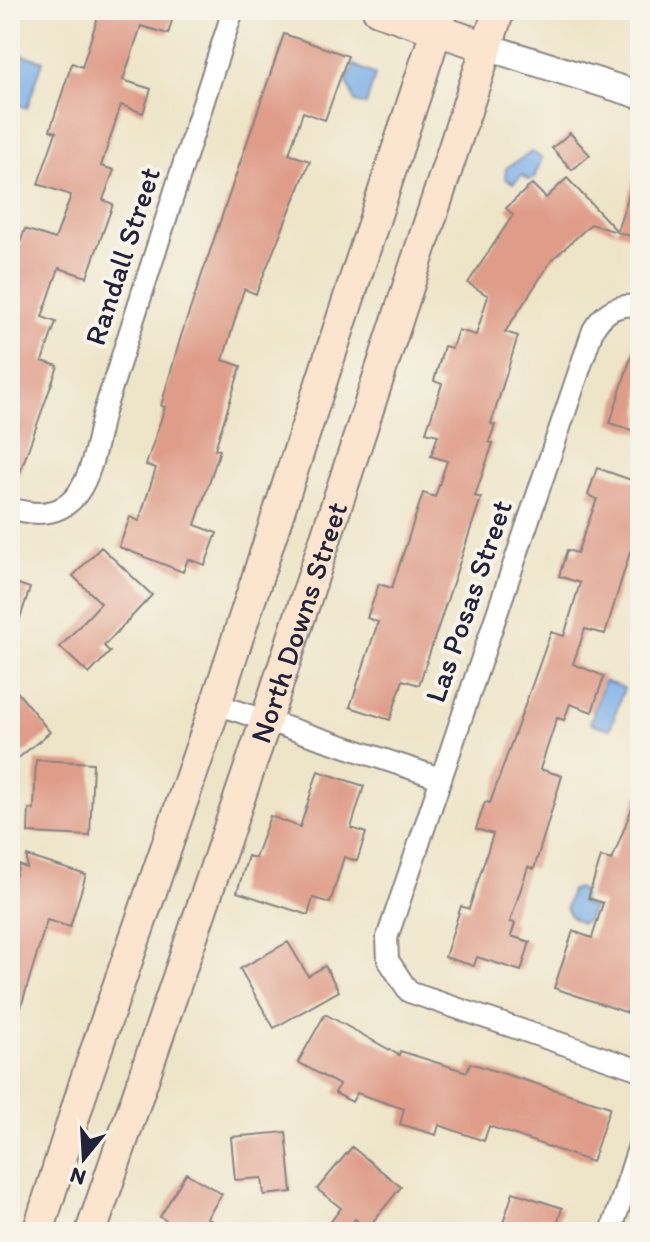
<svg xmlns="http://www.w3.org/2000/svg" width="650" height="1242" font-family="Itim,sans-serif">
	<style>
		.water { fill: #7aafe8; stroke: #4e6892; stroke-width: 2 }
		.building { fill: #df9d89 }
		.lines { fill: none; stroke-linecap: round; stroke-linejoin: round }
		.minor-casing { stroke: #888482; stroke-width: 24 }
		.tertiary-casing { stroke: #888482; stroke-width: 30 }
		.secondary-casing { stroke: #888482; stroke-width: 34 }
		.minor { stroke: #fff; stroke-width: 20 }
		.tertiary { stroke: #fff; stroke-width: 26 }
		.secondary { stroke: #fce5cf; stroke-width: 30 }
		.labels { text-anchor: middle; dominant-baseline: central; stroke-width: 8; stroke-linejoin: round; paint-order: stroke }
		.street-label { font-size: 30px; fill: #22223b; stroke: #f7f3e8 }
	</style>
	<rect width="100%" height="100%" fill="#f7f3e8"/>
	<filter id="ink" filterUnits="userSpaceOnUse"><feTurbulence type="fractalNoise" baseFrequency=".0125" numOctaves="2"/><feDisplacementMap in="SourceGraphic" scale="16" xChannelSelector="R" yChannelSelector="G"/><feConvolveMatrix kernelMatrix="1 2 1 2 8 2 1 2 1" color-interpolation-filters="sRGB"/></filter>
	<filter id="wash" filterUnits="userSpaceOnUse"><feTurbulence type="fractalNoise" baseFrequency=".006" numOctaves="4" result="noise"/><feDisplacementMap in="SourceGraphic" scale="32" xChannelSelector="R" yChannelSelector="G"/><feGaussianBlur stdDeviation="1.8" result="paint"/><feColorMatrix in="noise" values="0 0 0 0 0 0 0 0 0 0 0 0 0 0 0 0 0 1.4 0 .05"/><feComposite in="paint" operator="in"/></filter>
	<g filter="url(#wash)">
		<rect width="100%" height="100%" fill="#eee5c9"/>
		<path class="water" d="M11,51L43,61L27,108L10,102Z
			M354,65L375,75L366,105L355,102L347,82Z
			M532,152L542,158L534,178L528,180L523,175L513,183L505,178L506,168Z
			M604,681L624,688L610,729L590,723Z
			M578,888L583,892V904L593,908L587,920L581,923L571,917L566,908L571,890Z"/>
		<g id="blocks">
			<path class="building" d="M100,10H175L168,34L141,26L123,80L151,89L143,113L121,105L118,114L101,166L114,170L103,200L113,204L87,277L59,268L42,317L56,322L42,361L58,366L13,492H10V273L25,229L55,239L71,195L38,184L56,132L50,130L72,63L82,67Z
				M284,34L348,56L325,120L303,112L289,154L310,161L256,294L244,289L223,360L241,366L215,449L220,450L195,525L217,533L205,565L188,559L183,572L119,547L130,517L139,521L156,468L146,465L165,407L161,406L181,336Z
				M570,133L590,155L572,170L552,148Z
				M636,172H640V239L591,224L552,260L505,332L518,336L491,424L495,425L489,442L493,443L475,496L481,498L419,685L403,680L390,720L350,707L378,622L367,618L379,584L392,588L423,493L435,497L447,461L431,456L438,435L426,432L442,384L434,381L444,346L452,348L458,330L476,335L488,296L468,283L513,215L506,208L532,184L546,198L567,178L617,231Z
				M636,341L640,342V433L610,423Z
				M597,468L640,483V545L636,555L630,552L605,634L585,629L573,664L604,676L592,712L570,704L564,720L557,718L540,769L562,776L534,869L528,867L510,922L515,923L511,936L530,942L521,971L477,957L474,966L445,957L461,906L469,909L493,834L476,829L485,802L490,803L551,632L564,636L580,583L559,576L567,550L577,553L597,499L588,495Z
				M101,547L152,595L104,646L110,652L89,674L60,647L101,603L73,576Z
				M10,581L30,588L13,639L10,638Z
				M10,683L50,732L10,765Z
				M36,760L93,763L90,836L28,833L29,809L34,810Z
				M318,771L364,786L351,828L366,833L357,861L344,857L330,903L313,898L308,915L237,892L248,856L255,858L270,816L300,827Z
				M637,795H640V978L628,1013L554,988L573,931L592,938L603,903L588,898L601,857L612,860Z
				M27,856L86,875L70,927L47,920L15,1027H10V893L19,865L27,868Z
				M288,942L308,976L325,966L339,991L274,1028L240,969Z
				M325,1014L399,1055L400,1051L467,1072L470,1063L610,1107L592,1162L489,1126L484,1141L439,1125L436,1135L400,1124L404,1109L357,1093L352,1102L335,1093L339,1085L298,1062Z
				M286,1132L292,1192L264,1195L262,1178L235,1180L231,1137Z
				M352,1147L401,1187L367,1229L355,1219L344,1232H323L341,1208L317,1189Z
				M186,1173L222,1194L207,1218L231,1232H186L160,1217Z
				M513,1192L562,1208L555,1232H500Z"/>
		</g>
	</g>
	<g filter="url(#ink)">
		<use href="#blocks" fill-opacity="0" stroke="#888482" stroke-width="2"/>
		<g class="lines">
			<g class="minor-casing">
				<path id="minor" d="M640,306C618,303 604,311 593,330L387,938L388,960L409,992L640,1070
					M10,508C84,531 91,469 103,415L233,10
					M216,704L440,778
					M611,1232L640,1142"/>
			</g>
			<g class="tertiary-casing">
				<path id="tertiary" d="M487,47L640,95"/>
			</g>
			<g class="secondary-casing">
				<g id="secondary">
					<path d="M378,10L487,47"/>
					<path d="M38,1232L85,1082L216,704L443,10"/>
					<path id="s1" d="M91,1232L266,720L499,10"/>
				</g>
			</g>
			<use href="#minor" class="minor"/>
			<use href="#tertiary" class="tertiary"/>
			<use href="#secondary" class="secondary"/>
		</g>
	</g>
	<g class="labels">
		<g class="street-label">
			<text transform="translate(122 256) rotate(-72)">Randall Street</text>
			<text transform="translate(468 601) rotate(-71)">Las Posas Street</text>
			<text stroke="none"><textPath href="#s1" startOffset="644">North Downs Street</textPath></text>
		</g>
	</g>
	<rect width="650" height="1242" fill="none" stroke="#f7f3e8" stroke-width="40"/>
	<g transform="translate(84 1158) rotate(198)" stroke="#f7f3e8" stroke-width="6" paint-order="stroke">
	<path d="M0-6L14 30L0 20L-14 30Z" fill="#22223b"/>
	<text y="-12" font-size="22" font-weight="bold" text-anchor="middle" fill="#22223b">N</text>
	</g>
</svg>
